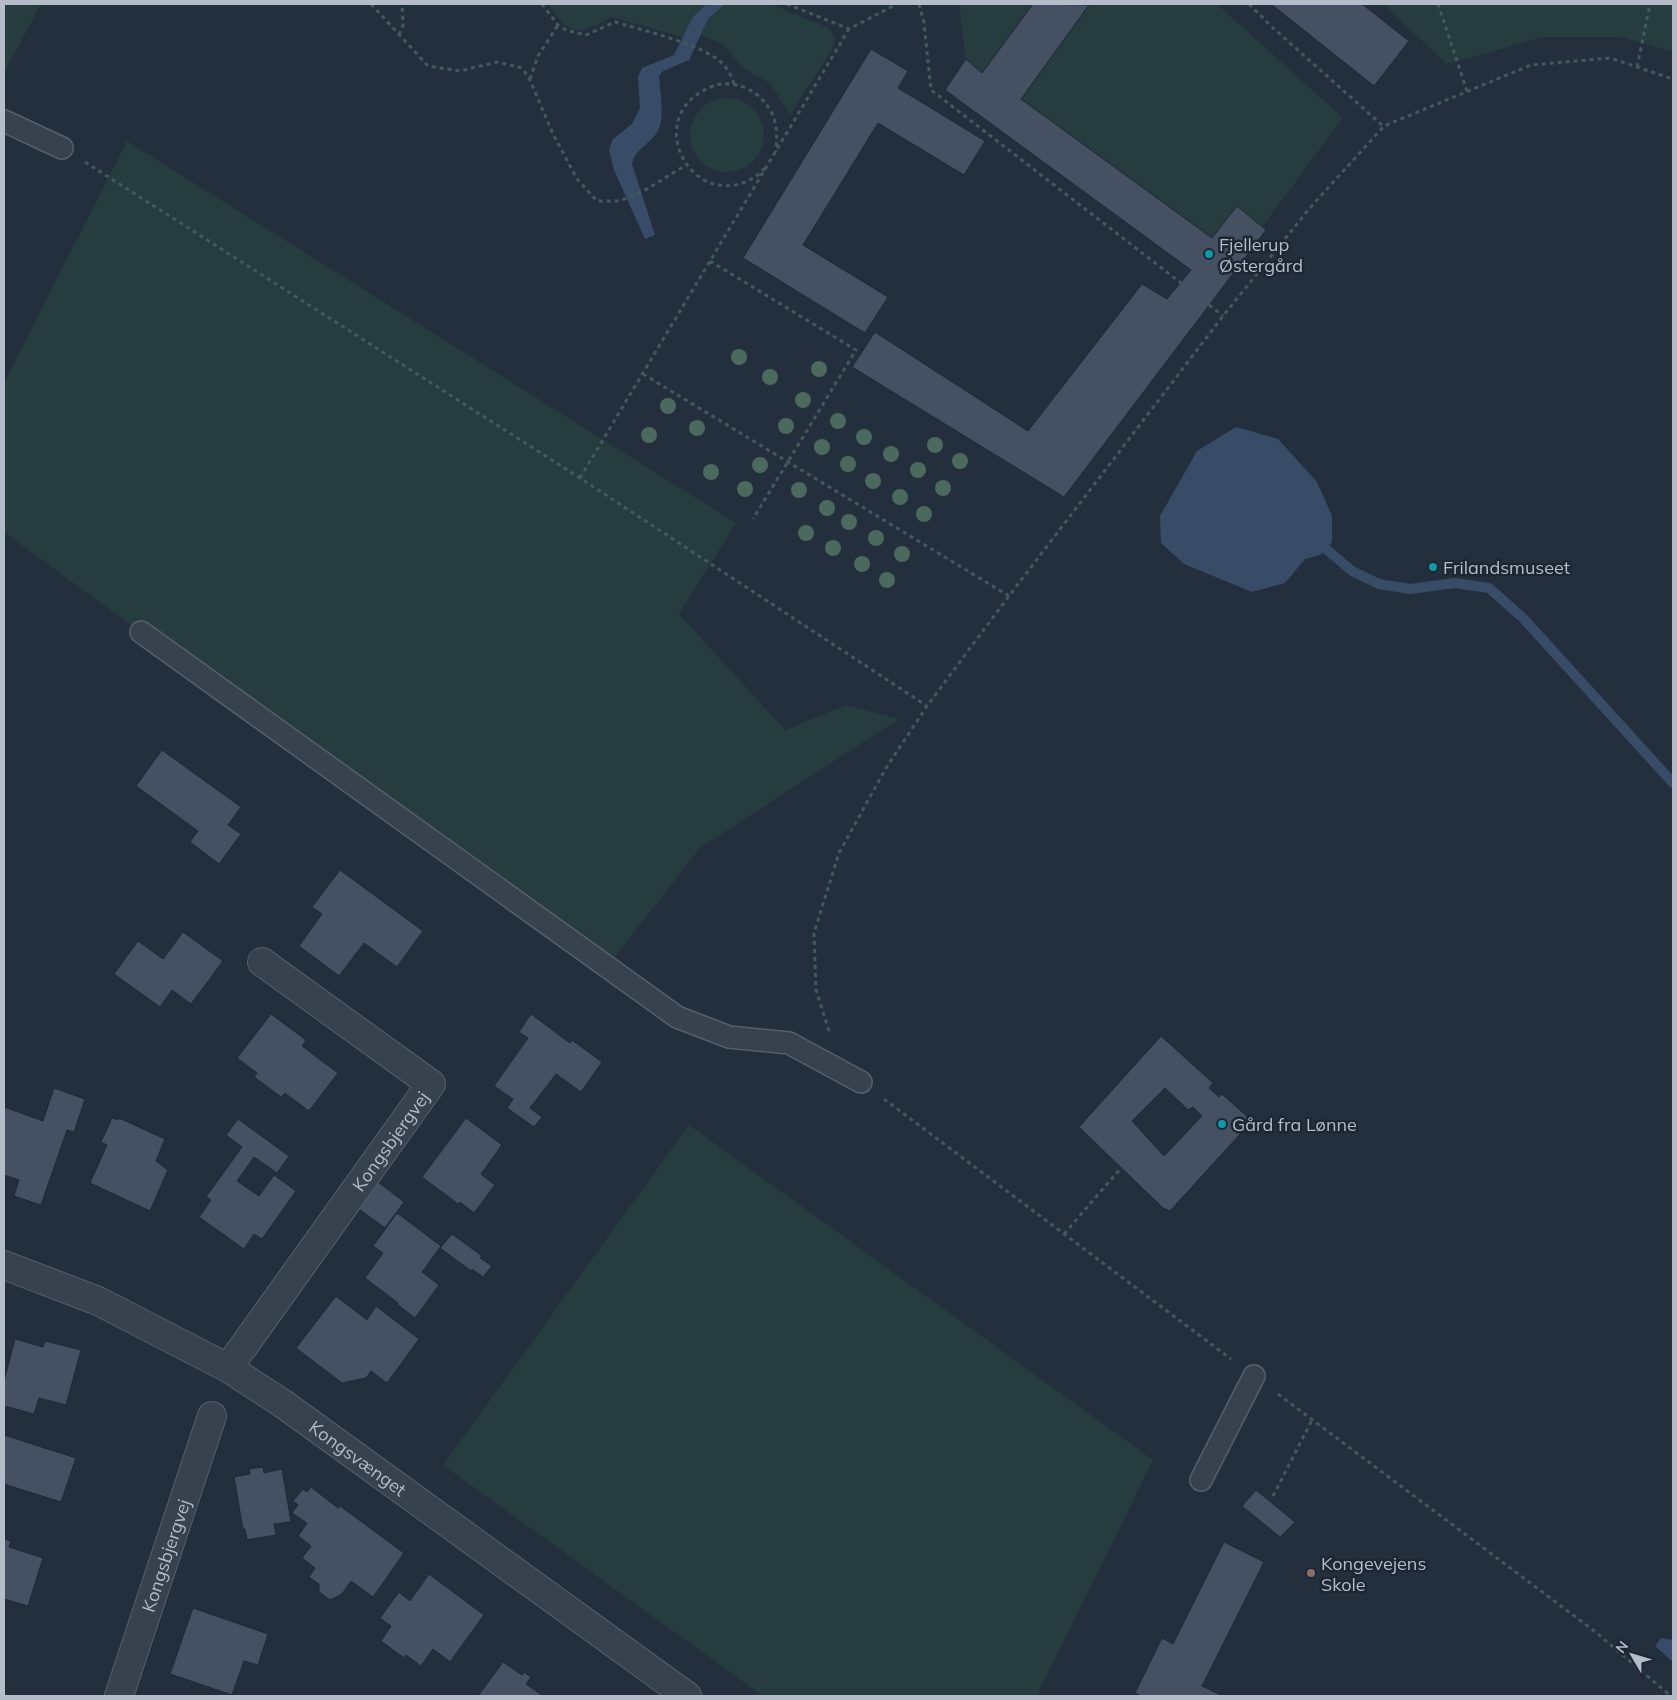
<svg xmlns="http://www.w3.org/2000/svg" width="1677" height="1700" font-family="Mulish,sans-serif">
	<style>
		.green { fill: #263c3f }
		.water { fill: #394c67 }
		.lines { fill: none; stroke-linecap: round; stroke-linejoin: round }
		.stream { stroke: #394c67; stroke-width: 10 }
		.building { fill: #455162; stroke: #1f2835; fill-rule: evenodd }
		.lane-casing { stroke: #565f6c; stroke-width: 24 }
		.street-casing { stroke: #565f6c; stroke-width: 30 }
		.path { stroke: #44595c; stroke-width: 3; stroke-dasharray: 4 4; stroke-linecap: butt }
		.lane { stroke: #38414e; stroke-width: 21 }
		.street { stroke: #38414e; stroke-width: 28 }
		.tree { fill: #4b6a5d }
		.culture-dot { fill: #0f9aa8; stroke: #1d2633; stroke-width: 2 }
		.education-dot { fill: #8d6e63; stroke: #1d2633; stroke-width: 2 }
		.labels { text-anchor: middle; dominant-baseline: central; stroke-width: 5; stroke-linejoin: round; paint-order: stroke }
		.poi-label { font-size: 18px; fill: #b4bcc9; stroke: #1d2633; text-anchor: start }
		.street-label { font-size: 18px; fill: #b4bcc9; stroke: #1d2633 }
	</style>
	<rect width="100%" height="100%" fill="#242f3e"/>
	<path class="green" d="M4,4H41L4,73Z
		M548,4H706L692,18L682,37L612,17C578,35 571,38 548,4Z
		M725,4H771L826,27C834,33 836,38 833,48L790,115L771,84L742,67L726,47L720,43L701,35L708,19Z
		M959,4H1033L982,73L966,59Z
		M1088,4H1217L1343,118L1262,227L1237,207L1212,238L1021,99L1089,5Z
		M1383,4H1673V52L1622,37H1544L1447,64Z
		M690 135a37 37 0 1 1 74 0a37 37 0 1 1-74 0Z
		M127,141L736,523L679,614L785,730L846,705L899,719L700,848L603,972L4,532V383Z
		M689,1125L1153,1460L1037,1696H763L443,1465Z"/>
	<path class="water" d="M706,4H725L708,19L689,60L663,71L659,76C660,93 665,116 658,131C651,143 634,150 632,164L655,235L645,239L614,170L609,150L613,139L632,124L640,108L638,77L642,68L674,55L692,18Z
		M1236,427L1278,439L1317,482L1332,516V542L1320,555L1305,559L1285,583L1252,592L1184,564L1161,543L1160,516L1197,451Z
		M1661,1638L1673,1640V1662L1655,1646Z"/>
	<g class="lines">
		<path class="stream" d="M1326,549L1352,571L1379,584L1410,589L1455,583L1489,588L1523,618L1673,783"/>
	</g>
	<path class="building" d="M1033,4L1089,5L1021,99L1212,238L1237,206L1266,230L1064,497L852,367L875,332L1028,431L1142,284L1167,299L1191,270L945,90L966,59L982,73Z
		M1271,4H1362L1409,41L1374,86Z
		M871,49L908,71L898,88L985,141L964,175L878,123L803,245L888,297L865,333L743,258Z
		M162,750L241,807L228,825L241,834L219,864L190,842L198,831L136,786Z
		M340,870L423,931L397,967L364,943L339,976L299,946L322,914L312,907Z
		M183,932L223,961L191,1004L172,990L160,1007L114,974L138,941L163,959Z
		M271,1014L306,1040L302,1046L338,1073L309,1111L285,1093L281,1097L254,1077L257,1073L237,1058Z
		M531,1014L570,1043L572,1040L602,1062L581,1092L556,1074L530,1108L542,1117L534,1127L507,1108L513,1099L494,1086L528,1038L519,1032Z
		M1161,1036L1213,1083L1209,1088L1219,1097L1222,1094L1252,1121L1170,1211L1163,1208L1079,1127ZM1165,1088L1188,1110L1193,1107L1202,1116L1164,1156L1132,1121Z
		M54,1088L85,1099L74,1132L67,1130L41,1205L14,1196L19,1180L4,1175V1107L43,1121Z
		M112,1118L118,1120L119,1118L165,1139L156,1161L168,1170L150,1211L90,1183L107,1145L101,1142Z
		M466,1118L502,1145L481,1174L495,1185L474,1213L460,1202L458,1204L422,1177Z
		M238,1119L289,1156L277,1173L254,1157L237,1181L259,1196L274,1175L296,1191L262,1239L254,1234L244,1249L199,1217L211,1200L206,1197L242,1147L226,1135Z
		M378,1182L404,1202L385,1228L359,1209Z
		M397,1213L441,1246L422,1272L439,1285L415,1318L397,1304L398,1303L365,1278L383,1253L373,1246Z
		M452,1234L482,1256L480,1258L492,1266L483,1277L472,1269L471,1271L440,1248Z
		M336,1296L367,1320L376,1306L419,1339L387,1383L371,1371L366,1378L342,1383L296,1348Z
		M15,1339L43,1347L45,1341L81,1350L66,1405L39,1398L34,1414L4,1406V1381Z
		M4,1435L76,1458L61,1502L4,1484Z
		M263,1467L264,1473L282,1469L291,1522L274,1524L276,1535L247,1540L245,1529H243L234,1477L250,1474L249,1469Z
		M311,1487L338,1508L340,1506L404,1553L373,1597L351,1581L342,1594L330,1600L319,1592V1584L309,1577L315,1568L302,1558L311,1546L298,1536L307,1523L292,1513L298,1505L293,1501L303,1489L307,1492Z
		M1256,1490L1295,1522L1280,1537L1242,1506Z
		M4,1539L11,1541L9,1547L43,1558L28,1606L4,1599Z
		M1224,1542L1264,1562L1202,1686L1223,1696H1141L1135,1693L1162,1638L1173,1644Z
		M429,1574L484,1615L450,1662L433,1649L421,1666L406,1655L404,1658L381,1641L391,1626L380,1618L399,1592L410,1601Z
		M193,1608L268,1634L258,1665L244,1661L232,1695L170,1674Z
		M503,1662L522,1675L524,1672L531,1677L526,1684L543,1696H478Z"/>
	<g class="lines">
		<g class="lane-casing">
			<path id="lane" d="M4,121L62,148
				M141,632L677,1017L729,1037L789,1043L861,1082
				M1201,1480L1254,1376"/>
		</g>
		<g class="street-casing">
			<g id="street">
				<path id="s1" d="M4,1265L98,1301L228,1368L282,1403L687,1696"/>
				<path id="s2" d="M228,1368L431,1084L262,962"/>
				<path id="s3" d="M119,1696L212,1416"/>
			</g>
		</g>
		<path class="path" d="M371,4L428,66L460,71L497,62L522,68L530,80L553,134L577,179L597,201H620L647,189L686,165
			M542,4L558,25L566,30L586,35L615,22C642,30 705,45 723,64C728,69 732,77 734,84
			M787,4L849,29L897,4
			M919,4L924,23L931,90L1181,283
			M1249,4L1272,27L1383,126
			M1438,4L1467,91
			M399,35L403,25L402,4
			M1637,67L1650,4
			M530,79L538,56L558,25
			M85,162L580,478L927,706
			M765,168C761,172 757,176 753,178C692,214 638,115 713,86C726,81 745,85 756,94C776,110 778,127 776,152
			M710,261L856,350L753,519
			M1209,305L1223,316
			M643,374L1009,596
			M580,478L849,29
			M829,1031L816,990L814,933L839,853L886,768L927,706L1009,596L1223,316L1309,209L1384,126L1531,65L1610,58L1673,79
			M884,1099L1231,1359
			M1064,1234L1121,1168
			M1278,1394L1593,1630L1671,1696
			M1273,1496L1312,1420"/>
		<use href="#lane" class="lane"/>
		<use href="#street" class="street"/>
	</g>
	<g class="tree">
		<circle cx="739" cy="357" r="8"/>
		<circle cx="819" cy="369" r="8"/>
		<circle cx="770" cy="377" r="8"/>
		<circle cx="803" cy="400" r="8"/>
		<circle cx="668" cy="406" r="8"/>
		<circle cx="838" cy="421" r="8"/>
		<circle cx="786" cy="426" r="8"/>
		<circle cx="697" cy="428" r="8"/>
		<circle cx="649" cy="435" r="8"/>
		<circle cx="864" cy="437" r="8"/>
		<circle cx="935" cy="445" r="8"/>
		<circle cx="822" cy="447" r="8"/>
		<circle cx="891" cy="454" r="8"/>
		<circle cx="960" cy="461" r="8"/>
		<circle cx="848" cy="464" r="8"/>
		<circle cx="760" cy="465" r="8"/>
		<circle cx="918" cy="470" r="8"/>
		<circle cx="711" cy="472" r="8"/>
		<circle cx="873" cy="481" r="8"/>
		<circle cx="943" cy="488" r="8"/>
		<circle cx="745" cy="489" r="8"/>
		<circle cx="799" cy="490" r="8"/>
		<circle cx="900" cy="497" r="8"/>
		<circle cx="827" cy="508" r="8"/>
		<circle cx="924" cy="514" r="8"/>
		<circle cx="849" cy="522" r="8"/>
		<circle cx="806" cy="533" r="8"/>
		<circle cx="876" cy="538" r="8"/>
		<circle cx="833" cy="548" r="8"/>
		<circle cx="902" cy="554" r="8"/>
		<circle cx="862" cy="564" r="8"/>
		<circle cx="887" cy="580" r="8"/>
	</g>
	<g class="culture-dot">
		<circle cx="1209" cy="254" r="5"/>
		<circle cx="1433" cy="567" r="5"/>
		<circle cx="1222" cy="1124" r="5"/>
	</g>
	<circle class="education-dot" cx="1311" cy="1573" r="5"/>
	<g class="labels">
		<g class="poi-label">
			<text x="1219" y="244">Fjellerup<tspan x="1219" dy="21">Østergård</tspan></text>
			<text x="1443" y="567">Frilandsmuseet</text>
			<text x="1232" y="1124">Gård fra Lønne</text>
			<text x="1321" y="1563">Kongevejens<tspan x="1321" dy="21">Skole</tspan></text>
		</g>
		<g class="street-label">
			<text stroke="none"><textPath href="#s2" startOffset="279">Kongsbjergvej</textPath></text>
			<text stroke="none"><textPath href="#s1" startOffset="405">Kongsvænget</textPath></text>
			<text stroke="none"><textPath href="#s3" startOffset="148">Kongsbjergvej</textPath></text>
		</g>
	</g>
	<rect width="1677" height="1700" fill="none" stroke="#b4bcc9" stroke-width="10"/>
	<g transform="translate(1632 1655) rotate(308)" stroke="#1d2633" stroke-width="4" paint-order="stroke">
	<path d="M0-4L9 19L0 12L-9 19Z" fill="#b4bcc9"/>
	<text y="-8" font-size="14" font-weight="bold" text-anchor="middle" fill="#b4bcc9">N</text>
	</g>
</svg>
